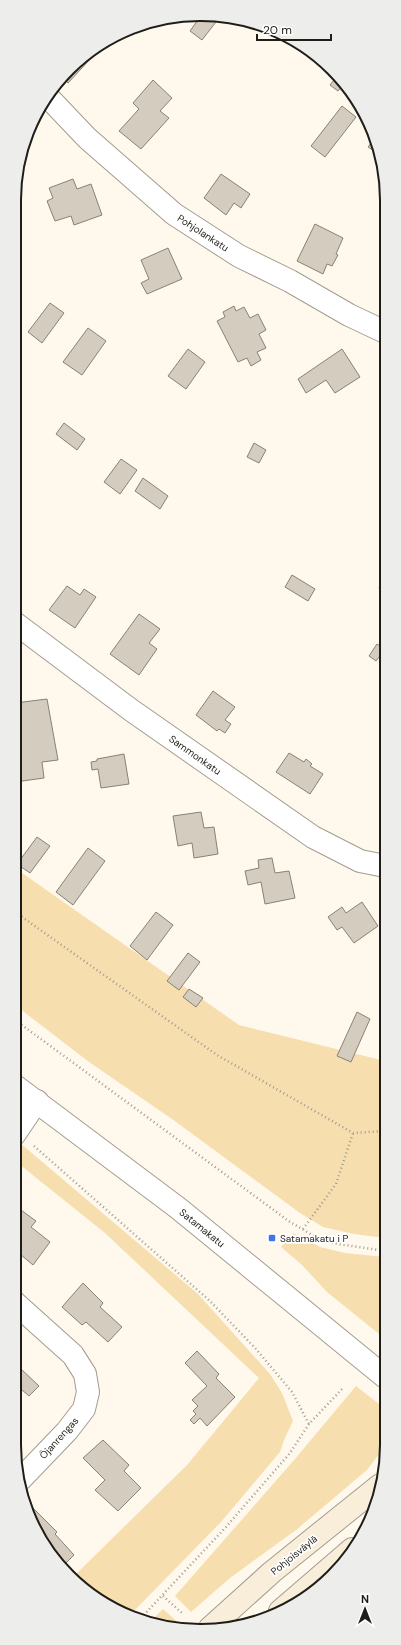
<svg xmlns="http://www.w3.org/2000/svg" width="401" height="1645" font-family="'DM Sans',sans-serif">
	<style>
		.green { fill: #f7deaf }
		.building { fill: #d4ccbe; stroke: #888174 }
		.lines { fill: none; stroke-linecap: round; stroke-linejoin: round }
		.minor-casing { stroke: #a49c8f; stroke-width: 24 }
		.tertiary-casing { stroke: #a49c8f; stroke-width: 24 }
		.secondary-casing { stroke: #a49c8f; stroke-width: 24 }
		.path { stroke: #9f9a91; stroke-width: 2.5; stroke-dasharray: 1 3; stroke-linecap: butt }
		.minor { stroke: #fff; stroke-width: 22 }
		.tertiary { stroke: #fff; stroke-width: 22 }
		.secondary { stroke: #f9eeda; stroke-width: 22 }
		.poi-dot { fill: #4075e6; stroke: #fff; stroke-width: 1.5 }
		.labels { text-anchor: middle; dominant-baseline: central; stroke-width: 3.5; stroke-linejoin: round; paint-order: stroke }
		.street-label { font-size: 10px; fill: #1f1d17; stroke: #fff }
		.poi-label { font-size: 10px; fill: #1f1d17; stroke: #fff; text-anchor: start }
		.rim { fill: none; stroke: #1f1d17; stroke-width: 2 }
	</style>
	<rect width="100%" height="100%" fill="#fff8ed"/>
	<path class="green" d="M15,868L239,1025L385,1061V1238L354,1234L323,1227L300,1213L172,1119L89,1062L15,1005Z
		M20,1143L198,1294L270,1374L282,1393L293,1421L284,1440L280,1452L221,1522L130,1615L118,1612L73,1577L187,1465L259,1378L105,1233L14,1160V1151Z
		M293,1233L320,1247L345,1253L385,1257V1327L379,1334L327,1292L302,1265L281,1247Z
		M356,1386L379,1404L385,1421V1441L383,1449L367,1470L296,1530L230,1578L191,1612L175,1596L295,1459Z
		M163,1609L181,1625L178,1628L151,1621Z"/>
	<path class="building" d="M216,16L219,18L202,40L190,31L200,17Z
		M88,52L93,56L68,83L64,79Z
		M337,76L344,84L338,91L330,85Z
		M153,80L172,98L160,111L169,118L141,149L119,131L139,109L133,103Z
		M342,106L356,117L325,157L311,146Z
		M374,139L379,154L368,147Z
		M221,174L250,194L241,208L234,203L226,215L204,198Z
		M73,179L77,189L91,184L102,215L74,225L71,216L55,221L47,201L53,198L49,188Z
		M315,224L343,238L336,254L338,255L332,266L327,264L323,274L297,261Z
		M168,248L182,279L147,294L141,283L149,279L141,260Z
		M50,303L64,313L42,343L28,332Z
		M234,306L236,311L244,307L250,318L258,314L266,330L259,334L266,348L257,352L261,360L251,366L247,358L238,362L217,321L225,317L223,312Z
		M88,328L106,341L82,375L63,362Z
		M188,349L205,362L186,389L168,376Z
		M342,349L360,377L335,393L326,380L306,393L298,379Z
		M64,423L85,439L77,450L56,434Z
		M254,443L266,450L259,463L247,457Z
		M121,459L137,470L120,494L104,482Z
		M143,478L168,496L160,509L135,491Z
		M385,571V590L379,588Z
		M292,575L315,589L308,601L285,587Z
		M67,586L80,595L84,589L96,597L75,628L49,610Z
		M139,614L160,629L149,643L157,649L139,675L110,654Z
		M377,644L385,649L376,661L369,656Z
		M213,691L235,707L225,720L231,724L225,733L219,729L217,731L196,715Z
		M47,699L58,760L42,762L44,778L15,782V748L21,747L15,703Z
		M289,753L304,762L306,759L312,764L310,766L323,774L310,794L276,772Z
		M124,754L129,784L101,788L98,769L92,770L91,762L97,761V759Z
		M201,812L204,828L214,827L218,854L194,858L192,843L178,846L173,816Z
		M37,837L50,846L30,873L17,864Z
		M88,848L105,861L73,905L56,892Z
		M272,858L275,873L289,871L295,898L265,904L261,882L248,885L245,871L259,868L258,860Z
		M362,902L378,926L354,943L342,927L337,930L328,917L342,907L346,913Z
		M156,912L173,925L147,960L130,946Z
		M188,953L200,962L179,990L167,981Z
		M189,989L203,998L196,1007L183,997Z
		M357,1012L370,1019L351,1062L337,1056Z
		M14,1205L36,1221L31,1227L50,1242L33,1265L14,1249Z
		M83,1283L103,1303L100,1307L122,1327L108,1342L86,1322L82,1325L62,1307Z
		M197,1351L219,1374L216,1378L235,1397L207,1426L200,1418L194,1424L190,1420L196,1414L193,1411L198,1406L192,1400L207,1386L185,1363Z
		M21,1369L39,1386L29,1396L22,1390L14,1397V1375Z
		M103,1440L129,1465L124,1471L141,1488L118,1511L95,1490L105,1480L83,1458Z
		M31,1506L57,1532L55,1534L74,1555L61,1568L28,1516L27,1510Z"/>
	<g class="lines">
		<g class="minor-casing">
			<path id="minor" d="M48,97L87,138L174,214L239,256L290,281L349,315L385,332
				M15,623L131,710L313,837L360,861L385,866
				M14,1135L37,1101
				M14,1302L73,1355L85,1374L88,1392L84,1409L67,1431L21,1479"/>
		</g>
		<g class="tertiary-casing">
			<path id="tertiary" d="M14,1085L178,1208L385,1377"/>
		</g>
		<g class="secondary-casing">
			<path id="secondary" d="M280,1611L352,1549
				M210,1628L272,1572L380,1485"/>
		</g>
		<path class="path" d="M15,912L217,1055L353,1133L385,1131
			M15,1020L290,1222L314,1236L332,1243L385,1251
			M34,1146L210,1301L256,1349L292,1392L309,1424
			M303,1229L336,1184L353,1133
			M163,1596L182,1613
			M141,1618L226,1527L290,1453L309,1424L343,1388"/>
		<use href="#minor" class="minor"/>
		<use href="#tertiary" class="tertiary"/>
		<use href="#secondary" class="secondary"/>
	</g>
	<rect class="poi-dot" x="268" y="1234" width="8" height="8" rx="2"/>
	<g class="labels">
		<g class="street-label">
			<text transform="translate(203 233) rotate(33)">Pohjolankatu</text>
			<text transform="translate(195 755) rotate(35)">Sammonkatu</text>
			<text transform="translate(202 1228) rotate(39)">Satamakatu</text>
			<text transform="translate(59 1438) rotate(-48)">Öjanrengas</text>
			<text transform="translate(294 1555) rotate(-39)">Pohjoisväylä</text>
		</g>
		<g class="poi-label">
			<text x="280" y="1238">Satamakatu i P</text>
		</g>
	</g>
	<path d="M0 0H401V1645H0ZM200 21H201A179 179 0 0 1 380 200V1445A179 179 0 0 1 201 1624H200A179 179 0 0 1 21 1445V200A179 179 0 0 1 200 21Z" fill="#ededec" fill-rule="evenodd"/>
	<path class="rim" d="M200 21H201A179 179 0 0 1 380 200V1445A179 179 0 0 1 201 1624H200A179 179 0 0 1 21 1445V200A179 179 0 0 1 200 21Z"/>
	<g transform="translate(365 1609)" stroke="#ffffff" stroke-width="3" paint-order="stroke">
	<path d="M0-3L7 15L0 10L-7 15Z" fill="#1f1d17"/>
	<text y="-6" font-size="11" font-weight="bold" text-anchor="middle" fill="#1f1d17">N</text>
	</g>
	<path d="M257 34v6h74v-6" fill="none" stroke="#1f1d17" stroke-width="2"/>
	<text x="263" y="34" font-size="12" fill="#1f1d17" stroke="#ffffff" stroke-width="3" paint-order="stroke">20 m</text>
</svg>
